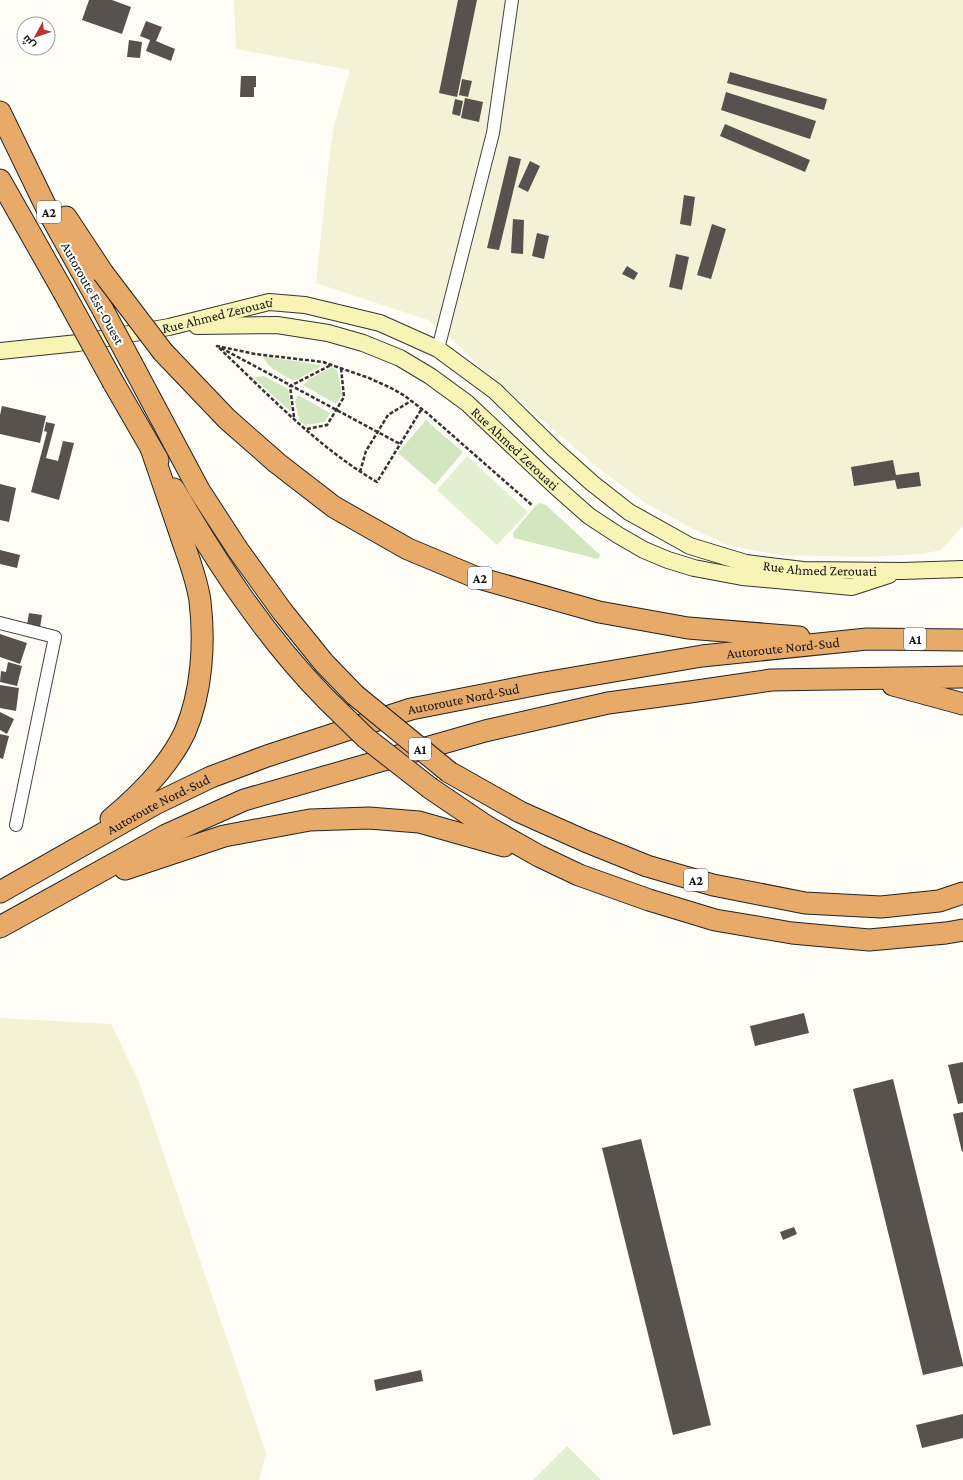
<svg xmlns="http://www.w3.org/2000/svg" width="963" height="1480" font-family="'Crimson Pro',Cairo,serif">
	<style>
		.farmland { fill: #f3f2d6 }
		.green { fill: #d2e7c0 }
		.pitch { fill: #e3efd1 }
		.building { fill: #58524e }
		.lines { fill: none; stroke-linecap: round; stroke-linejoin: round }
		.minor-casing { stroke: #444; stroke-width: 14 }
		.secondary-casing { stroke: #333; stroke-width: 18 }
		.motorway-casing { stroke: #222; stroke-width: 23 }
		.path { stroke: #333; stroke-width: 2.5; stroke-dasharray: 4 2; stroke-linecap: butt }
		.minor { stroke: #fff; stroke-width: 12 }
		.secondary { stroke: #f8f4b6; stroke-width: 16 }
		.motorway { stroke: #e8aa69; stroke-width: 21 }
		.motorway-bridge-casing { stroke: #222; stroke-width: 23; stroke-linecap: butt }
		.motorway-bridge { stroke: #e8aa69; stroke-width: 21 }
		.labels { text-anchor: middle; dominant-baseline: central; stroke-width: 4; stroke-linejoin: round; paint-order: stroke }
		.shield { fill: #fff; stroke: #585858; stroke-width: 1 }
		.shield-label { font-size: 13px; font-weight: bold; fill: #111 }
		.street-label { font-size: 14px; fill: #111; stroke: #fff }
	</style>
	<rect width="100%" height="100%" fill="#fefdf5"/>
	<path class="farmland" d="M234,0H963V524L962,527L941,550L922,554L867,557L779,555L726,545L684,524L644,502L602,471L479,366L455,342L428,320L316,283L330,151L334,126L350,70L236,49Z
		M0,1018L111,1024L139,1082L266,1453L259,1480H0Z"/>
	<path class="green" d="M263,356L320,365V367L294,381C284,375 267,368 263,356Z
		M332,367L337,370L342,394L336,404L303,385L311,378Z
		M264,376L288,389L292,410L290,411L255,379L256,377Z
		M298,395L330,413L325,422L305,425L299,420L295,401Z
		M426,420L463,452L435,485L398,453Z
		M540,503L546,505L600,555L598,559L514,538L513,533L536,505Z"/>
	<path class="pitch" d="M467,456L528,512L497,545L437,490Z
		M567,1446L601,1480H533Z"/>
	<path class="building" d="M89,0H112L131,7L122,34L82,20Z
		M458,0H477L457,97L439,93Z
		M146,21L162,27L156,41L175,49L171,61L146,51L150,40L140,36Z
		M129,40L142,42L140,58L127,57Z
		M730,72L827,99L824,110L727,83Z
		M241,76H256V87H254V97H240Z
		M462,79L472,81L468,97L459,95Z
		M726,92L816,121L810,139L721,110Z
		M465,98L483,102L479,122L461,118Z
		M455,99L463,101L460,116L452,114Z
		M725,124L810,160L805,172L720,136Z
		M509,156L521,159L499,250L487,248Z
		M530,161L540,166L528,192L518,187Z
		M684,195L695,197L691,226L680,224Z
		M513,219L524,220L523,254L511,253Z
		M712,224L726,229L711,279L697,275Z
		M537,233L549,236L544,259L532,256Z
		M676,254L689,257L682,290L669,287Z
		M627,266L638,273L634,280L622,274Z
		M2,406L46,416L40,443L0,434V415Z
		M46,422L55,424L46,458L58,461L63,441L74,443L59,500L31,492L47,432L44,431Z
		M893,460L896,475L919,472L921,486L897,489L895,480L854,486L851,467Z
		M0,484L16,488L9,522L0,520Z
		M0,550L20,555L17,568L0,564Z
		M29,613L42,615L40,628L27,625Z
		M0,634L27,643L20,664L0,657Z
		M8,662L22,666L17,686L0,682L1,671L6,672Z
		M0,685L19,688L16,711L0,708Z
		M0,712L14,719L7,734L0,730Z
		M0,734L9,736L3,759L0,758Z
		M804,1013L809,1033L755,1046L750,1026Z
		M963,1062V1103L958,1104L948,1065Z
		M893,1079L963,1364V1366L923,1375L853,1089Z
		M963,1112V1151L962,1152L953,1114Z
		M641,1139L711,1425L673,1435L602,1148Z
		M794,1227L797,1234L783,1240L780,1232Z
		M421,1370L423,1381L376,1391L374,1380Z
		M963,1414V1438L922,1448L916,1425Z"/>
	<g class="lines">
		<g class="minor-casing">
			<path id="minor" d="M438,349L493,133L512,0
				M0,623L55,637L16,825"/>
		</g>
		<g class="secondary-casing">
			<g id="secondary">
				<path id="s1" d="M197,326L277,325L328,333L363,343L400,358L430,376L467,403L554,485L589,516L618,535L644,550L668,560L694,568L742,577L852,587L889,575"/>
				<path id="s2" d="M0,351L78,343L169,327L269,302L305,305L380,323L438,349L495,391L554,449L592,483L629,512L690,546L746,563L803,570L902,571L963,569"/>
			</g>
		</g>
		<g class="motorway-casing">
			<g id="motorway">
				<path d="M0,112L49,213L103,310"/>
				<path d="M0,180L63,291"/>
				<path d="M66,217L103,273"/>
				<path d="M163,352L227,419L277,463L334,507L408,549L475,577L599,612L688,628L799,637"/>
				<path d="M133,366L199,490L238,550L282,611L324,663L355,695"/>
				<path d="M113,382L158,460"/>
				<path d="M174,489C217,563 265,637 326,699"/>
				<path d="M893,685L963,704"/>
				<path d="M449,772L520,812L585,841L647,866L713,885L805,903L881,907L939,901L963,893"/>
				<path d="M430,788L486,826L539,856L579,875L649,900L715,920L792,933L869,940L946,933L963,930"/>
				<path d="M111,819C140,795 169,766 185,732C202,692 205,643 200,601C197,579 188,557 181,536C171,507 161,477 151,448"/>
				<path d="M125,869L224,836L310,820L369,818L419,822L504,846"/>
				<path id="s3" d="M0,892L155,804L211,777L267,756L411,709L544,683L702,656L867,639L963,640"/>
				<path d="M0,927L166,835L244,800L485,731L608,703L690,692L771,680L963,677"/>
			</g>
		</g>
		<path class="path" d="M221,348L400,444
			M421,410L377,482C317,447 268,394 217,346L255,354L323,362L369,378L391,388L405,396L427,413L533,506
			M294,417L290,386L331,365
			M307,429L327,425L344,397L341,368
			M360,472L366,451L388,415L411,401"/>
		<use href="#minor" class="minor"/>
		<use href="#secondary" class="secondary"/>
		<use href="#motorway" class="motorway"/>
		<g class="motorway-bridge-casing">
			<path id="motorway-bridge" d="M103,273L163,352
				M63,291L113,382
				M103,310L133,366
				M355,695L449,772
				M326,699L366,738L430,788"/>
		</g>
		<use href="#motorway-bridge" class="motorway-bridge"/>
	</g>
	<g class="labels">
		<g class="shield">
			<rect x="37" y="201" width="24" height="22" rx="3"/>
			<rect x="468" y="567" width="24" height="22" rx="3"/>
			<rect x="904" y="628" width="22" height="22" rx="3"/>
			<rect x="409" y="738" width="22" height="22" rx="3"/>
			<rect x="684" y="869" width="24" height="22" rx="3"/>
		</g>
		<g class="shield-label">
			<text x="49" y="212">A2</text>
			<text x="480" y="578">A2</text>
			<text x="915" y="639">A1</text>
			<text x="420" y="749">A1</text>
			<text x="696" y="880">A2</text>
		</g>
		<g class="street-label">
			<text transform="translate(93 293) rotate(61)">Autoroute Est-Ouest</text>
			<text stroke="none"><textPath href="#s2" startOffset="221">Rue Ahmed Zerouati</textPath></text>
			<text stroke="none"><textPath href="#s1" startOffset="355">Rue Ahmed Zerouati</textPath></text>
			<text stroke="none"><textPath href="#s2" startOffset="905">Rue Ahmed Zerouati</textPath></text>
			<text stroke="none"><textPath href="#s3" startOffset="829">Autoroute Nord-Sud</textPath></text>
			<text stroke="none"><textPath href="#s3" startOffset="505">Autoroute Nord-Sud</textPath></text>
			<text stroke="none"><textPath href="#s3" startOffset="181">Autoroute Nord-Sud</textPath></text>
		</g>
	</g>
	<g transform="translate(36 36) rotate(230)"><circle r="19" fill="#ffffff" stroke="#a0a0a0"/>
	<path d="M0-3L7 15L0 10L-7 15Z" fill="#b63433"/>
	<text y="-6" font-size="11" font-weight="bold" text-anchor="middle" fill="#111111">ش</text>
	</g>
</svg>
